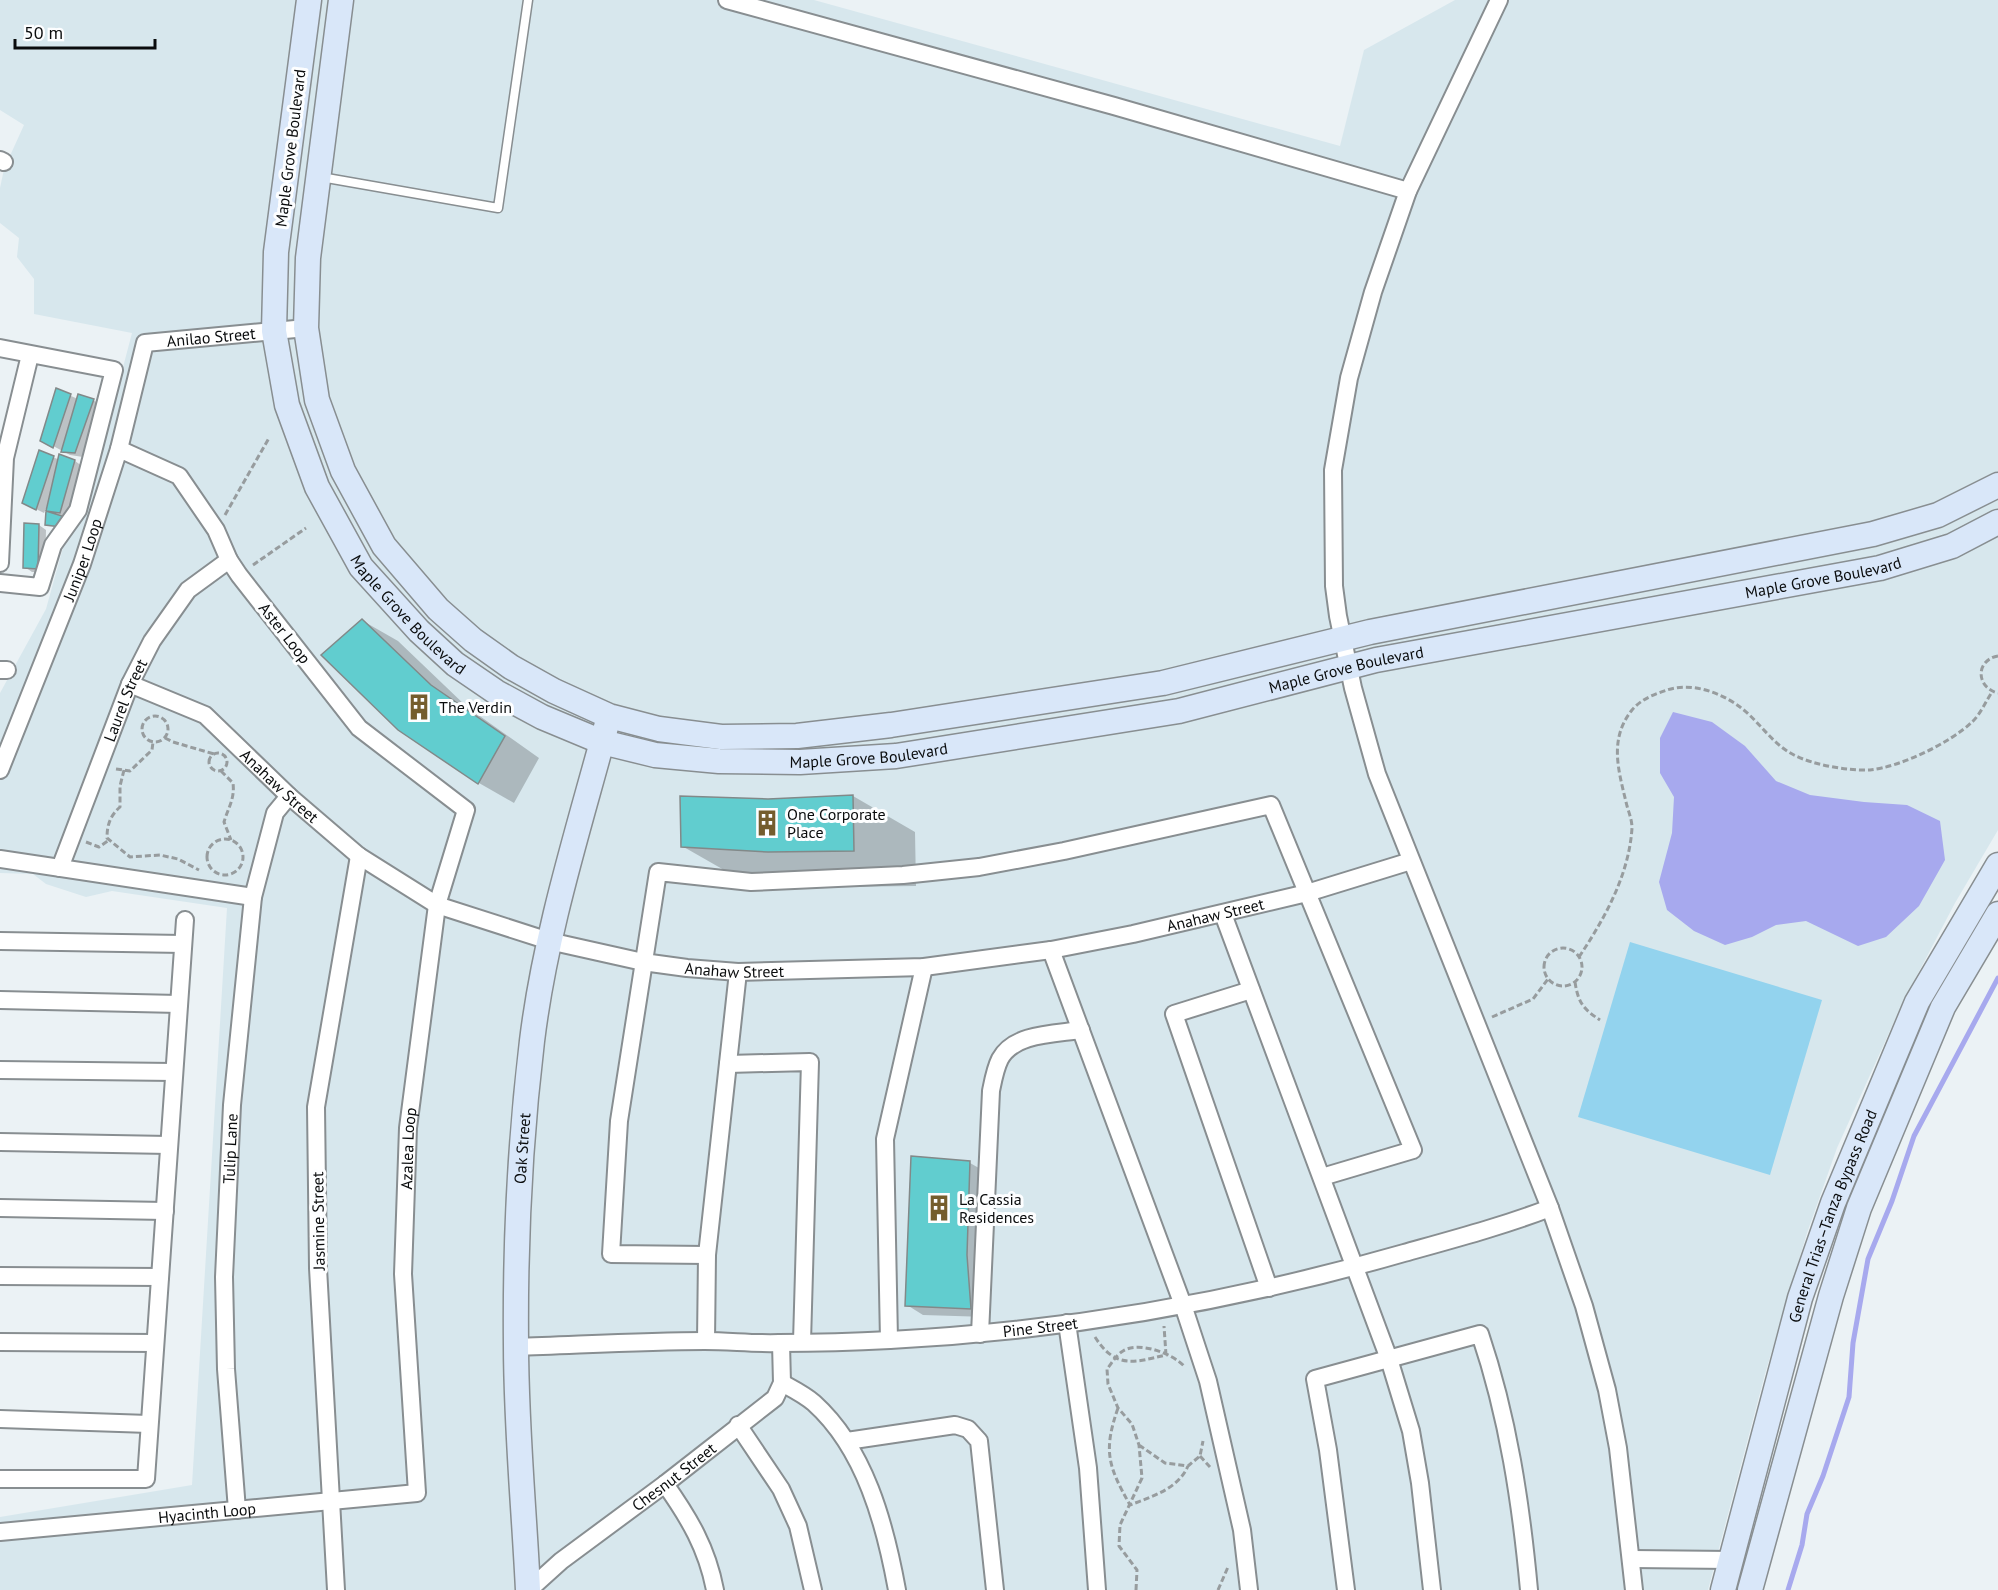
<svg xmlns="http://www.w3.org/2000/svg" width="1998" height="1590" font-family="'PT Sans',sans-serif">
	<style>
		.built { fill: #d7e7ed }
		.green { fill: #93d3ee }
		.water { fill: #a7a9ee }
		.shadow { fill: #0003 }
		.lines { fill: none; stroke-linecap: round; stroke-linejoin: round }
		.stream { stroke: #a7a9ee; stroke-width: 5 }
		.building { fill: #61cdcf; stroke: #828989; stroke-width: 1.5 }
		.lane-casing { stroke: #888e91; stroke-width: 11 }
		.street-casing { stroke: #888e91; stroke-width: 20 }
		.secondary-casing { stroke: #888e91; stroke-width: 27 }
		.path { stroke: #979c9e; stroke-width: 3; stroke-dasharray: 6 3; stroke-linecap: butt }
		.lane { stroke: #fff; stroke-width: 8 }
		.street { stroke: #fff; stroke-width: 16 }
		.secondary { stroke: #d9e7f9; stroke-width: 24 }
		.labels { text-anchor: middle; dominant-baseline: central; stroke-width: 6; stroke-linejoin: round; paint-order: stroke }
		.street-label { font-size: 16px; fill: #0a0c0d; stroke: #fdfeff }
		.poi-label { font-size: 16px; fill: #0a0c0d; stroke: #fdfeff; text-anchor: start }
	</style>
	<rect width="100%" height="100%" fill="#ebf2f5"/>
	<path class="built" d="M0,0H814L1340,146L1364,50L1455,0H1998V830L1955,903L1903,1002L1837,1148L1807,1233L1765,1374L1708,1590H0V1517L192,1485L227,908L112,891L86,897L46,884L33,874L0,873V693L46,609L64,544L84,516L132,333L34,314V279L17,257L19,238L0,223V188L4,169L24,125L0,110Z"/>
	<path class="green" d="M1630,942L1822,1000L1770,1175L1578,1117Z"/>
	<path class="water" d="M1673,712L1712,722L1745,746L1776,781L1810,795L1864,802L1907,805L1940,821L1945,860L1919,906L1886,937L1858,946L1806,921L1776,925L1752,937L1725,945L1694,931L1667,910L1659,882L1672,833L1674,797L1660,773V738Z"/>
	<path class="shadow" d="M57,390L78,399L93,400L101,405L83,457L70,455L42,440Z
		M40,452L60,460L75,461L82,466L68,516L59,515L65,519L64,528L46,524L48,504L44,513L32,507Z
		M39,525L46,530L45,572H32L25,567Z
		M363,621L398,641L467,707L539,758L514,803L479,783L399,728Z
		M853,796L915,832L916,886L832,887L745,882L682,846L768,800Z
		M970,1163L986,1172L987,1317L923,1315L907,1305Z"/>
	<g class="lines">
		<path class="stream" d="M1788,1590L1802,1545L1807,1514L1823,1476L1849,1397L1853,1343L1868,1259L1892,1201L1914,1136L1998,978"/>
	</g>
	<path class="building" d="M56,388L71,394L53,448L40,441Z
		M78,394L94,399L75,453L61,452Z
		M39,450L54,456L36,510L22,503Z
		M59,454L75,460L60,513L46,511Z
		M46,511L62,516L61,527L45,525Z
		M24,523L39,524L38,569L23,568Z
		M362,619L431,685L505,736L478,784L398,730L321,655Z
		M853,795L854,851L768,852L681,847L680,796L768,799Z
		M911,1156L970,1161L967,1255L971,1309L905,1306Z"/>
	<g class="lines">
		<g class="lane-casing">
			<path id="lane" d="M321,177L498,208L528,0"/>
		</g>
		<g class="street-casing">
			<g id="street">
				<path d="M727,0L1114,106L1408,191"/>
				<path d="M1499,0L1408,191L1373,292L1349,378L1333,470L1334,586L1338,616L1353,688L1377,774L1550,1208L1584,1306L1607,1390L1618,1448L1634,1590"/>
				<path d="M0,160L4,162"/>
				<path d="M0,348L114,370L78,510L53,545L40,587L0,583"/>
				<path d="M0,563L5,458L30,355"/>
				<path d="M0,670H7"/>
				<path id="s1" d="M130,684L205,715L289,796L359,856L437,905L549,941L643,962L687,968L738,972L924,967L1051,950L1133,934L1307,893L1411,861"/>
				<path id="s2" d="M0,770L82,564L119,449L145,343L306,328"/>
				<path d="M0,859L253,897"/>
				<path id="s3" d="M60,868L130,684L152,641L188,590L229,560"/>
				<path d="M1223,914L1389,1359L1411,1431L1420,1483L1432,1590"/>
				<path d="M0,941L183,944"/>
				<path d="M1051,950L1183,1305L1208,1381L1242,1530L1249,1590"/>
				<path d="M1251,990L1174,1014L1269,1288"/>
				<path d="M0,1000L179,1004"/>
				<path d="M728,1064L810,1062L802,1342"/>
				<path d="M0,1070L174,1072"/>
				<path d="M0,1142L169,1145"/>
				<path d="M0,1208L165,1211"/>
				<path d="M707,1255L611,1254L619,1121L658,872L751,882L903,875L979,867L1064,851L1271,805L1413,1150L1322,1177"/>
				<path d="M0,1276L160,1277"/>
				<path d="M1067,1323L1088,1468L1097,1590"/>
				<path d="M980,1334L991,1091C993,1081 995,1069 1000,1059C1014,1033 1055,1034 1081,1030"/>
				<path d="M889,1340L885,1139L924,967"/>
				<path d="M706,1341L707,1255L738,972"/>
				<path d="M0,1342L155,1343"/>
				<path id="s4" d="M516,1347C579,1345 642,1341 705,1341C730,1341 755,1344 779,1343C816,1343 854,1342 890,1340C1064,1331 1237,1301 1404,1253C1454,1239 1503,1226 1550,1208"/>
				<path d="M782,1383C793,1389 805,1395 814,1403C865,1449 885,1524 897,1590"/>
				<path d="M0,1419L149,1424"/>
				<path d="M738,1425L781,1489L798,1526L813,1590"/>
				<path d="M847,1441L955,1425L968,1429L979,1441L995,1590"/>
				<path d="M0,1479H146L185,920"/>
				<path d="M665,1484C689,1518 707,1548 715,1590"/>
				<path id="s5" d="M237,1510L226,1369L224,1277L232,1105L253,897L275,813L289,796"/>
				<path id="s6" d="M0,1532L417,1493L403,1274L408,1128L437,905L466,810L359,728L239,575L229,560L216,530L179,476L119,449"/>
				<path d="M1632,1559L1731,1560"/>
				<path d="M336,1590L318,1268L316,1107L359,856"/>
				<path id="s7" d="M529,1590L561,1561L665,1484L775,1398L782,1383L781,1343"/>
				<path d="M1346,1590L1328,1450L1315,1379L1480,1334C1508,1417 1521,1503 1529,1590"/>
			</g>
		</g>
		<g class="secondary-casing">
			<g id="secondary">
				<path id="s8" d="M309,0L276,252L274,331L287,405L317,487L361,567L419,631L455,664L496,692L542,717L602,742L655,755L719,761L800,762L896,756L1179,711L1376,660L1880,568L1952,546L1998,522"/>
				<path d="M341,0L308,258L306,328L317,400L343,471L384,546L438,609L473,640L511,667L554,691L609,716L659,729L721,737L797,736L891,725L1163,683L1370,632L1873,534L1938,515L1998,485"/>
				<path id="s9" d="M528,1590C524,1508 516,1427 516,1345C515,1244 520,1141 532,1041C545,934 578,831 606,727"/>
				<path id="s10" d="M1723,1590L1800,1298L1833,1203L1917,1002L1998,865"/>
				<path d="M1750,1590L1831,1296L1859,1208L1943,1007L1998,914"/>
			</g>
		</g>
		<path class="path" d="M225,515L269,438
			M253,565L306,528
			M1998,656C1975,660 1976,688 1998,693
			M142 729a13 13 0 1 1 26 0a13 13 0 1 1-26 0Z
			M165,738L173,742L214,754
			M209 762a9 9 0 1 1 18 0a9 9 0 1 1-18 0Z
			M116,769L130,771L152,750L153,742
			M124,770L120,786V807C110,816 107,825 107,838L130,857L160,855L178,859L199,870
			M221,771L233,783C235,799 228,808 224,822L231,840
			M207 857a18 18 0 1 1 36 0a18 18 0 1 1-36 0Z
			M86,842L99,847L109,840
			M1544 967a19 19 0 1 1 38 0a19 19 0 1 1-38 0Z
			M1579,957C1605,918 1629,875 1632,828C1632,820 1629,813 1627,806C1619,772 1608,740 1632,710C1641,699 1655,694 1667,690C1691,682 1720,692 1740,707C1759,721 1772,744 1794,755C1813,765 1849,771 1870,770C1900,767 1950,743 1972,722C1980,715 1986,701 1992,692
			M1575,982C1578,1002 1583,1009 1600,1020
			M1492,1017L1533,999L1548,979
			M1095,1337C1116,1370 1135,1362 1166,1355L1164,1326
			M1118,1408C1103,1451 1108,1466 1130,1505C1153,1496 1178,1489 1188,1466
			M1139,1445L1165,1463L1188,1466L1200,1456L1203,1441
			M1200,1456L1210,1467
			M1136,1590L1137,1570L1119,1546L1120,1525L1142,1478L1139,1445L1132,1424L1118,1408L1108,1384L1107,1369C1112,1363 1116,1355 1123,1351C1138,1341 1172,1353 1184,1366
			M1218,1590L1228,1567"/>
		<use href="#lane" class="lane"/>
		<use href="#street" class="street"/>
		<use href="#secondary" class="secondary"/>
	</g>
	<defs>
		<g id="building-bare" transform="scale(2.07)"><path d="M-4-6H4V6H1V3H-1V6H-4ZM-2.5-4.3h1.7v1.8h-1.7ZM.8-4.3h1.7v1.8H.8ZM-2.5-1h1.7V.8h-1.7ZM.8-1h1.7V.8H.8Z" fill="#745d2d" stroke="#fdfeff" stroke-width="2.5" paint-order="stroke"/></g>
	</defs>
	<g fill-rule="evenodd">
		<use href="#building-bare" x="419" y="707"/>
		<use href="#building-bare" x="767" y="823"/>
		<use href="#building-bare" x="939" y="1208"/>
	</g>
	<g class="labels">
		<g class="street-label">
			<text transform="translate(290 148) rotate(-83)">Maple Grove Boulevard</text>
			<text stroke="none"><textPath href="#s2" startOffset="518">Anilao Street</textPath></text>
			<text stroke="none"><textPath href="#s2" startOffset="226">Juniper Loop</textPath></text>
			<text stroke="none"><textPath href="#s8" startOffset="2130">Maple Grove Boulevard</textPath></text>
			<text stroke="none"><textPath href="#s8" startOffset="654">Maple Grove Boulevard</textPath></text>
			<text transform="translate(285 633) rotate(52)">Aster Loop</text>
			<text stroke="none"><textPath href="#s8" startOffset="1644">Maple Grove Boulevard</textPath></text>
			<text stroke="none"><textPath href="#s3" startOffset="180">Laurel Street</textPath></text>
			<text stroke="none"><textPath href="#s8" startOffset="1158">Maple Grove Boulevard</textPath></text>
			<text stroke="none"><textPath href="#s1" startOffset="184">Anahaw Street</textPath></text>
			<text stroke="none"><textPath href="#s1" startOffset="1174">Anahaw Street</textPath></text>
			<text stroke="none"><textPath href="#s1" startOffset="688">Anahaw Street</textPath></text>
			<text stroke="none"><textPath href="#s5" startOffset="362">Tulip Lane</textPath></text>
			<text stroke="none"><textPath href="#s6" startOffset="764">Azalea Loop</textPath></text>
			<text stroke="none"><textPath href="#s9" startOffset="442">Oak Street</textPath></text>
			<text stroke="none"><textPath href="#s10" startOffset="390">General Trias–Tanza Bypass Road</textPath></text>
			<text transform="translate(318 1221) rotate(-91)">Jasmine Street</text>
			<text stroke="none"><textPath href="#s4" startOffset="525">Pine Street</textPath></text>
			<text stroke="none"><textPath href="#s7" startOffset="184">Chesnut Street</textPath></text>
			<text stroke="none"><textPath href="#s6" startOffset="208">Hyacinth Loop</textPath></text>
		</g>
		<g class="poi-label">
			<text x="439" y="707">The Verdin</text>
			<text x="787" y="814">One Corporate<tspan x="787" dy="18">Place</tspan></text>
			<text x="959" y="1199">La Cassia<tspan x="959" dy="18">Residences</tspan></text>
		</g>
	</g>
	<path d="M15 39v9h140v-9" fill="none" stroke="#0a0c0d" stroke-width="3"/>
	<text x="24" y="39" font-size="18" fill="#0a0c0d" stroke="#fdfeff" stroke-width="4.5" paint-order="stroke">50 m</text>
</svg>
